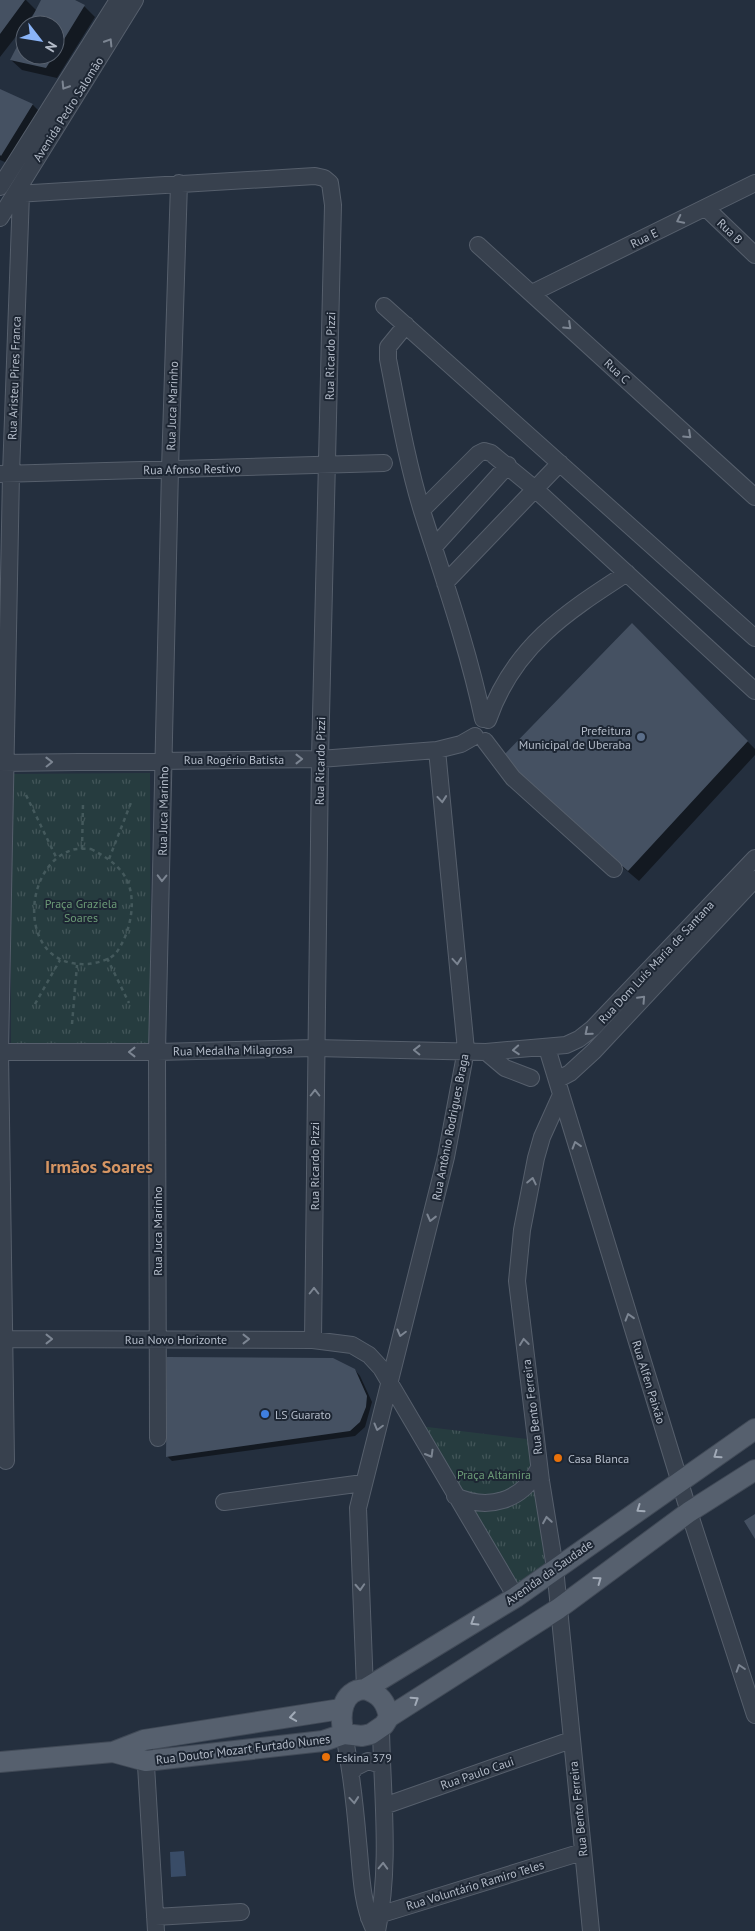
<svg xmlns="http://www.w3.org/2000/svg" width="755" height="1931" font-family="'PT Sans',sans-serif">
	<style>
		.grass { fill: url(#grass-tufts) }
		.water { fill: #394c67 }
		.shadow { fill: #0007 }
		.building { fill: #455162 }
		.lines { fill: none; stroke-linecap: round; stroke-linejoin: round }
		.minor-casing { stroke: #565f6c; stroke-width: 18 }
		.major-casing { stroke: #414a57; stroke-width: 22 }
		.path { stroke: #44595c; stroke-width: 2.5; stroke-dasharray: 4 4; stroke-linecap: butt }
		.minor { stroke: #38414e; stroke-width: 16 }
		.major { stroke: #56606e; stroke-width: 20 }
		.oneway { stroke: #7c8592 }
		.oneway2 { stroke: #a1aab7 }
		.service-dot { fill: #5c6f8a; stroke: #1d2633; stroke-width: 2 }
		.shop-dot { fill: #3f7fe0; stroke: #1d2633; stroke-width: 2 }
		.food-dot { fill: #e8710a; stroke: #1d2633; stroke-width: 2 }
		.labels { text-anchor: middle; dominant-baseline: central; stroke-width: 4; stroke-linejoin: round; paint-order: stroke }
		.street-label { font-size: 12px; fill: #b4bcc9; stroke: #1d2633 }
		.poi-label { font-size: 12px; fill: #b4bcc9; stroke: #1d2633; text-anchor: start }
		.park-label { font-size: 12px; fill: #6b9a76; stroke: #1d2633 }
		.district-label { font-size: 18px; font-weight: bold; fill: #d59563; stroke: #1d2633 }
	</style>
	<defs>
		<pattern id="grass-tufts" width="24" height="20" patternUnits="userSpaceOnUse" patternTransform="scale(1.25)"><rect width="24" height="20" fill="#263c3f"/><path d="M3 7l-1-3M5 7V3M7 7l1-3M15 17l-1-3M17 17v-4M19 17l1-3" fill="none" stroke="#435659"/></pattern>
	</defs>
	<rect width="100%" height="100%" fill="#242f3e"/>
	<path class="grass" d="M150,773L151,1046L11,1047V774Z
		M419,1426L527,1439L536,1485L545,1566L516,1588Z"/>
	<path class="water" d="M184,1851L186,1876L171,1877L170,1852Z"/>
	<path class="shadow" d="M0,0H26L37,11L42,0H72L85,7L95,17L57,78L22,70L11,60L25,34V55H55V25H29L35,12L0,57Z
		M0,90L33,105L43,115L12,165L0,160Z
		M632,624L755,749V755L639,881L510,771Z
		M355,1370L360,1376L372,1402L365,1427L355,1436L172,1461L167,1456Z"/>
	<path class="building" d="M0,0H25L0,34Z
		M41,0H75L85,5L55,54V25H28Z
		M25,31V55H54L46,68L10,60Z
		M0,89L33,104L1,156L0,155Z
		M632,623L748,741L628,871L498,761Z
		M167,1357L333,1358L355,1369L367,1396L366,1407L360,1422L350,1431L166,1457Z
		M755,1514V1539L744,1521Z"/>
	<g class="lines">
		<g class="minor-casing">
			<path id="minor" d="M0,187L118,0
				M16,194L315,176L324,178L330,183L333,205L320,759L313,1340
				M706,208L755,255
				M0,218L135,0
				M478,245L755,497
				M532,293L755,183
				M384,306L755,638
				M406,325L388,347V359C398,410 407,462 422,511C444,580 468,648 483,719
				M0,474L384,463
				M422,510L478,454L484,451L491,453L535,489L755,691
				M434,547L508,465
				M445,583L560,463
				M488,720C513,647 565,613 627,573
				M485,741L513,778L614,869
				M0,763L320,759L437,750L461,744L475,736
				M547,1048L689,1512L755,1715
				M0,1052H157L315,1048L486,1052L566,1045L579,1039L593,1028L755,858
				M486,1052L505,1068L531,1078
				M557,1080L570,1073L594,1051L755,879
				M560,1097L542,1137L536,1158L522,1230L517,1281L541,1481L555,1568L591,1931
				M0,1339L313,1340L352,1345L369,1355L381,1368L516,1597
				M158,1438L157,1052L170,469L179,183
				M6,1461L0,1052L11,474L21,194
				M455,1496C489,1511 522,1501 539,1468
				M224,1502L363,1483
				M365,1689L358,1508L446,1157L466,1050L437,750
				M344,1734C351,1770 355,1805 358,1841C361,1868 361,1902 373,1927
				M145,1749L156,1931
				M352,1772L356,1767L368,1761L381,1765
				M384,1806L571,1740
				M155,1917L241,1912
				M369,1918L582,1852
				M377,1931C391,1865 382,1795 381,1728"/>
		</g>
		<g class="major-casing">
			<path id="major" d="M365,1689C380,1694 386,1702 389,1717
				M344,1734C339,1716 341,1690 365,1689L516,1597L755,1429
				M113,1752L146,1761L323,1741L344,1734L362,1736L371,1734L384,1725L389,1717L558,1609L689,1512L755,1470
				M0,1762L113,1752L144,1740L341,1709"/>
		</g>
		<path class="path" d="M26,795L57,859
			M82,849L83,804
			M91,849C102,855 113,861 121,871C140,893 131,933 116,953C110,960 97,963 88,964C17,969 21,866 72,850C77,848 85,849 91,849Z
			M109,859L132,800
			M107,958L129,1003
			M35,1004L60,960
			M72,1024L77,965"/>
		<use href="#minor" class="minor"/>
		<use href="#major" class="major"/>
	</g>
	<defs><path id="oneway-chevron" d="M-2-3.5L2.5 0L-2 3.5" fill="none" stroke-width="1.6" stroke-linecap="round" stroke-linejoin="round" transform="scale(1.25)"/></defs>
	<g class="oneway">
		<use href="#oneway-chevron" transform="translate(109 42) rotate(-58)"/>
		<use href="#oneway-chevron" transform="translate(65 86) rotate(122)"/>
		<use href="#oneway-chevron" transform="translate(680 220) rotate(154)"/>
		<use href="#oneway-chevron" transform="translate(568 326) rotate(43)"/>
		<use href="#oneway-chevron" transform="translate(688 435) rotate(43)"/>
		<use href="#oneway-chevron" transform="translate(299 759)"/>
		<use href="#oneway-chevron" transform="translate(49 762) rotate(-1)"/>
		<use href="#oneway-chevron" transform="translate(442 799) rotate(85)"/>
		<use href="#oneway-chevron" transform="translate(162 878) rotate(91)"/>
		<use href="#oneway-chevron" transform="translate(457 961) rotate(85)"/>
		<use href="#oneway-chevron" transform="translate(642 999) rotate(-47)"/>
		<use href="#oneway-chevron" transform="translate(588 1032) rotate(140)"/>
		<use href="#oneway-chevron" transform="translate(417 1050) rotate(-179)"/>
		<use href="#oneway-chevron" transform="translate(516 1050) rotate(176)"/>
		<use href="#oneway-chevron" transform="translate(132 1052) rotate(-180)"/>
		<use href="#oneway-chevron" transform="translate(315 1093) rotate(-90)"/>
		<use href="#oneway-chevron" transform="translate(576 1145) rotate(-107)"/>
		<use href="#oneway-chevron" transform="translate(532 1181) rotate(-78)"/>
		<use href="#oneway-chevron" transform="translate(431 1218) rotate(104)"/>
		<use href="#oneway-chevron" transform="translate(314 1291) rotate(-90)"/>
		<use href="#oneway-chevron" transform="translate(629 1317) rotate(-107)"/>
		<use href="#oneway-chevron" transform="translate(401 1333) rotate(105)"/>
		<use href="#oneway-chevron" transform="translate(49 1339)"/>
		<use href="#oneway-chevron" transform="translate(246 1339)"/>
		<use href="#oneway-chevron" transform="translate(524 1342) rotate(-97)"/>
		<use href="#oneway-chevron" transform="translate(378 1427) rotate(105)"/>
		<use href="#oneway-chevron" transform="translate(430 1454) rotate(60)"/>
		<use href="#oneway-chevron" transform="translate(547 1520) rotate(-99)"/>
		<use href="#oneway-chevron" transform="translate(360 1587) rotate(87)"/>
		<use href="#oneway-chevron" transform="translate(740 1668) rotate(-108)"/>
		<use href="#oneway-chevron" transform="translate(354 1800) rotate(85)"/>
		<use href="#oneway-chevron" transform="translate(383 1866) rotate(-88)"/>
	</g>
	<g class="oneway2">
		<use href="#oneway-chevron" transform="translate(717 1455) rotate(145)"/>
		<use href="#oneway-chevron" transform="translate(640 1509) rotate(145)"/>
		<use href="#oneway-chevron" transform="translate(598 1580) rotate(-36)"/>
		<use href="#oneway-chevron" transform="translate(474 1622) rotate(148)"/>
		<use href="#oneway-chevron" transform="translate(415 1700) rotate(-33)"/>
		<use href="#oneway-chevron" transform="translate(293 1717) rotate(171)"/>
	</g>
	<circle class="service-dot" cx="641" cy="737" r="5"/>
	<circle class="shop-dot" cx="265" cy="1414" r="5"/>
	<g class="food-dot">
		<circle cx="558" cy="1458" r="5"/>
		<circle cx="326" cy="1757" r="5"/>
	</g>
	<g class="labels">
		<g class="street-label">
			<text transform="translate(68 109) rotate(-58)">Avenida Pedro Salomão</text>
			<text transform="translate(730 231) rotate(44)">Rua B</text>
			<text transform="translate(644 238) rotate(-26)">Rua E</text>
			<text transform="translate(330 356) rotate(-89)">Rua Ricardo Pizzi</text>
			<text transform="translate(617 371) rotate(43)">Rua C</text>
			<text transform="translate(14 378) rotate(-88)">Rua Aristeu Pires Franca</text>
			<text transform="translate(172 406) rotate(-88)">Rua Juca Marinho</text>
			<text transform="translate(192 469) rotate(-1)">Rua Afonso Restivo</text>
			<text x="234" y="759">Rua Rogério Batista</text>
			<text transform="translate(320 761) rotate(-89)">Rua Ricardo Pizzi</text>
			<text transform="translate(163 811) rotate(-89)">Rua Juca Marinho</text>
			<text transform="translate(656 962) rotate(-47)">Rua Dom Luís Maria de Santana</text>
			<text transform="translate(233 1050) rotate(-1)">Rua Medalha Milagrosa</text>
			<text transform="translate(450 1127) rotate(-79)">Rua Antônio Rodrigues Braga</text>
			<text transform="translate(314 1166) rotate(-90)">Rua Ricardo Pizzi</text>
			<text transform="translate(157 1231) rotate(-90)">Rua Juca Marinho</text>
			<text x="176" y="1339">Rua Novo Horizonte</text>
			<text transform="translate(649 1382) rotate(73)">Rua Alfen Paixão</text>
			<text transform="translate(532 1407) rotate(-97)">Rua Bento Ferreira</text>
			<text transform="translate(549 1572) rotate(-35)">Avenida da Saudade</text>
			<text transform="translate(243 1749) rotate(-7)">Rua Doutor Mozart Furtado Nunes</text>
			<text transform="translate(477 1773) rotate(-19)">Rua Paulo Caui</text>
			<text transform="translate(578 1809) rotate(-96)">Rua Bento Ferreira</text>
			<text transform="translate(475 1885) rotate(-17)">Rua Voluntário Ramiro Teles</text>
		</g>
		<g class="poi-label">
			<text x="631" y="730" text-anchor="end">Prefeitura<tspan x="631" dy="14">Municipal de Uberaba</tspan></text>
			<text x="275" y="1414">LS Guarato</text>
			<text x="568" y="1458">Casa Blanca</text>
			<text x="336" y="1757">Eskina 379</text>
		</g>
		<g class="park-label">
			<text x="81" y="903">Praça Graziela<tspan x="81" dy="14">Soares</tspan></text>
			<text x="494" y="1474">Praça Altamira</text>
		</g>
		<g class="district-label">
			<text x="99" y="1166">Irmãos Soares</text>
		</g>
	</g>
	<g transform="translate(40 40) rotate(121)"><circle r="24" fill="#1d2633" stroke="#59626f"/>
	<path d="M0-4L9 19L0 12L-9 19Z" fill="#8ab4f8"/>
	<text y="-8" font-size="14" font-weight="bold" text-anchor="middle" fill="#b4bcc9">N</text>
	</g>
</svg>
